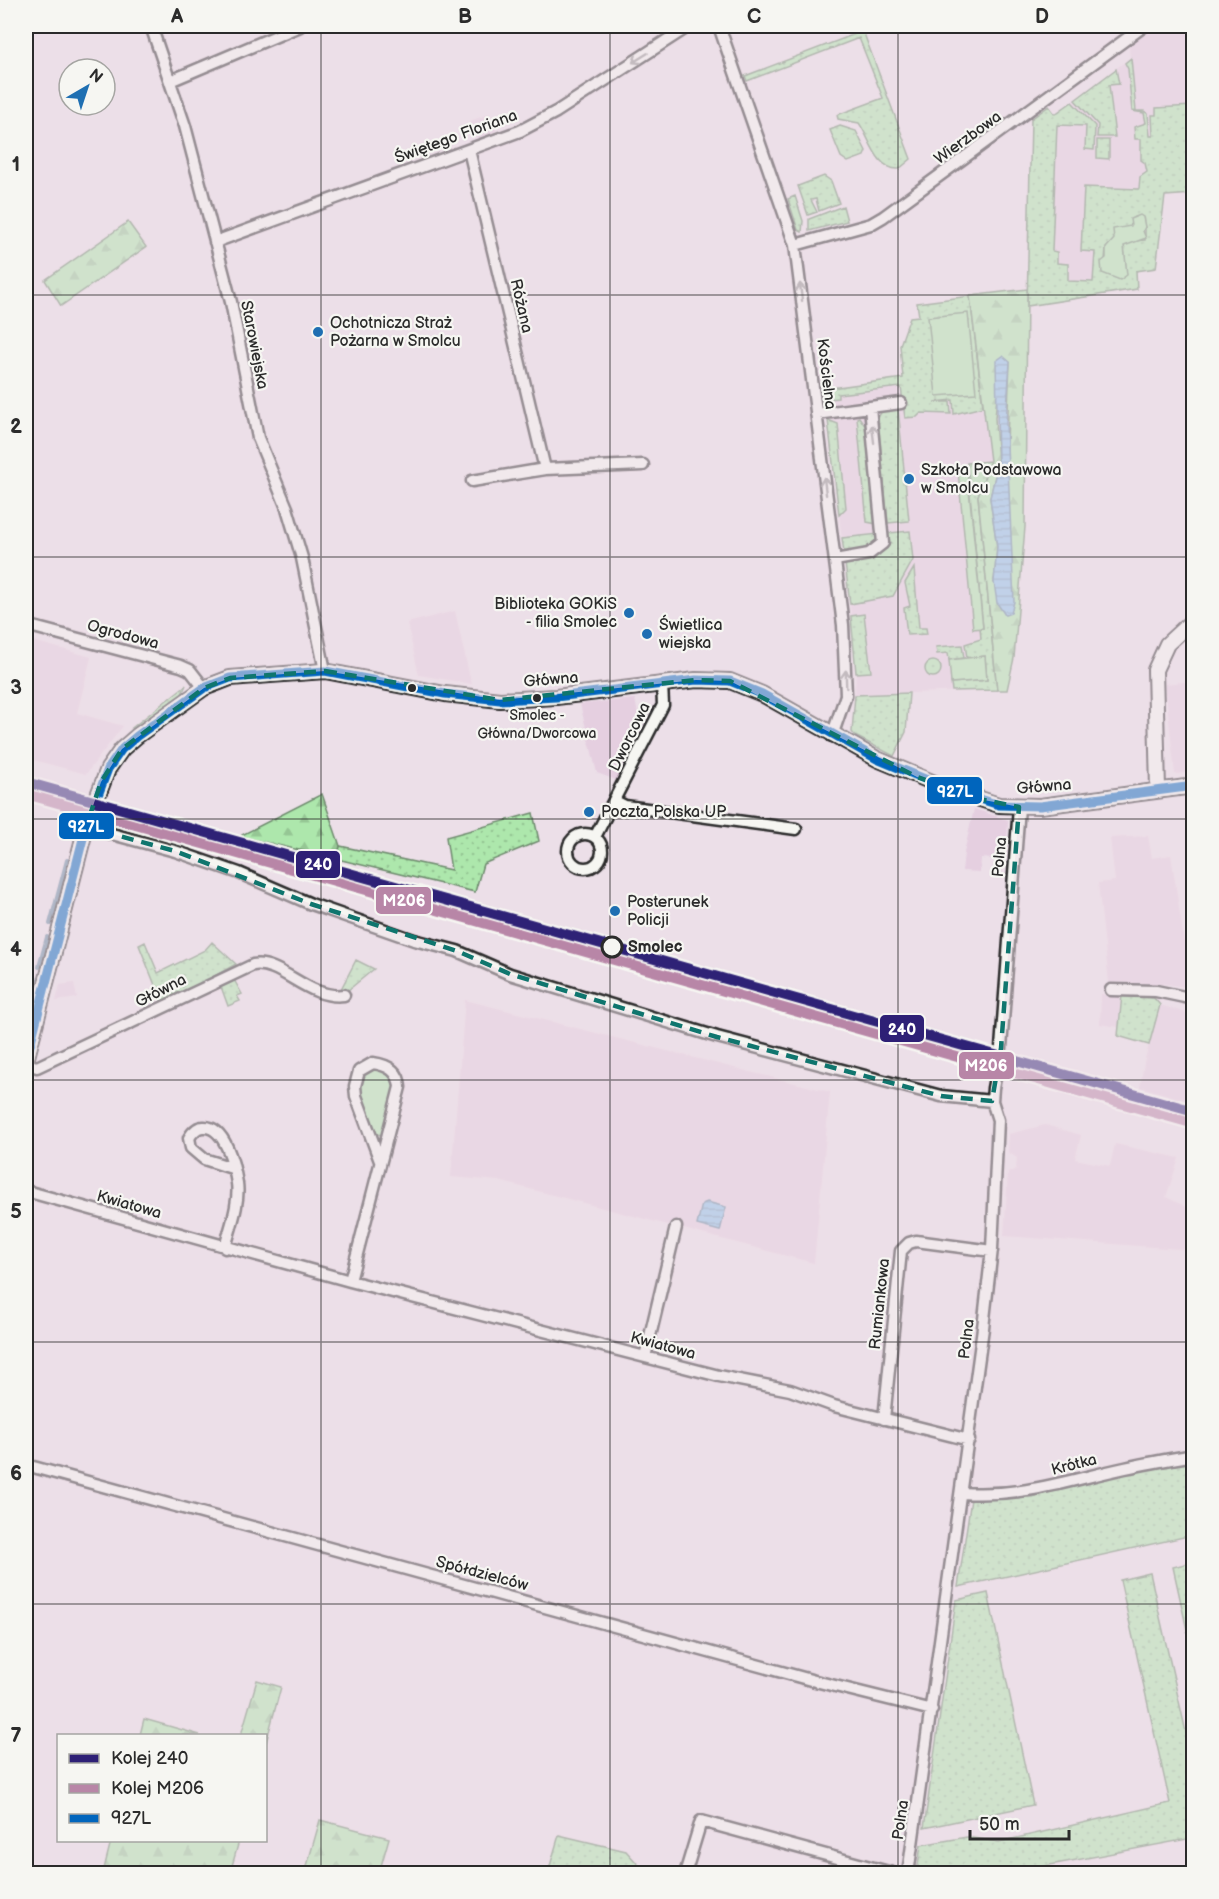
<svg xmlns="http://www.w3.org/2000/svg" width="1219" height="1899" font-family="'Balsamiq Sans',sans-serif">
	<style>
		.built { fill: #e5cfe0 }
		.grass { fill: url(#grass-dots); stroke: #6c896c; stroke-width: 1.5; fill-rule: evenodd }
		.forest { fill: url(#forest-firs); stroke: #6c896c; stroke-width: 1.5; fill-rule: evenodd }
		.park { fill: #ade7ac; stroke: #6c896c; stroke-width: 1.5 }
		.water { fill: url(#water-rules); stroke: #65869e; stroke-width: 1.5 }
		.lines { fill: none; stroke-linecap: round; stroke-linejoin: round }
		.stream { stroke: #65869e; stroke-width: 4 }
		.minor-casing { stroke: #2b2b2b; stroke-width: 15 }
		.tertiary-casing { stroke: #2b2b2b; stroke-width: 18 }
		.minor { stroke: #f6f6f2; stroke-width: 10 }
		.tertiary { stroke: #f6f6f2; stroke-width: 14 }
		.bus-1-casing { stroke: #f6f6f2; stroke-width: 14 }
		.bus-1 { stroke: #0065bd; stroke-width: 9 }
		.rail-1-casing { stroke: #f6f6f2; stroke-width: 15 }
		.rail-2-casing { stroke: #f6f6f2; stroke-width: 15 }
		.rail-1 { stroke: #2e2076; stroke-width: 10 }
		.rail-2 { stroke: #b886a7; stroke-width: 10 }
		.oneway { stroke: #90908e }
		.marked { fill: none; stroke: #0f766e; stroke-width: 4.5; stroke-dasharray: 12 8; stroke-linejoin: round }
		.grid { fill: none; stroke: #2b2b2b; stroke-width: 1.5; stroke-opacity: 0.55 }
		.poi-dot { fill: #1f6fb2; stroke: #f6f6f2; stroke-width: 2 }
		.bus-dot { fill: #2b2b2b; stroke: #f6f6f2; stroke-width: 2 }
		.stop-dot { fill: #f6f6f2; stroke: #2b2b2b; stroke-width: 3 }
		.labels { text-anchor: middle; dominant-baseline: central; stroke-width: 4.5; stroke-linejoin: round; paint-order: stroke }
		.bus-label { font-size: 14px; fill: #2b2b2b; stroke: #f6f6f2 }
		.street-label { font-size: 16px; fill: #2b2b2b; stroke: #f6f6f2 }
		.poi-label { font-size: 16px; fill: #2b2b2b; stroke: #f6f6f2; text-anchor: start }
		.stop-label { font-size: 16px; font-weight: bold; fill: #2b2b2b; stroke: #f6f6f2; text-anchor: start }
		.line-badge { stroke: #f6f6f2; stroke-width: 2 }
		.badge-label { font-size: 16px; text-anchor: middle; font-weight: bold; fill: #fff }
		.neatline { fill: none; stroke: #2b2b2b; stroke-width: 2 }
		.grid-label { font-size: 20px; text-anchor: middle; font-weight: bold; fill: #2b2b2b }
	</style>
	<defs>
		<pattern id="grass-dots" width="8" height="8" patternUnits="userSpaceOnUse" patternTransform="scale(1.5)"><rect width="8" height="8" fill="#ade7ac"/><path d="M2 2h.1M6 6h.1" fill="none" stroke="#95c694" stroke-width="1.8" stroke-linecap="round"/></pattern>
		<pattern id="forest-firs" width="22" height="20" patternUnits="userSpaceOnUse" patternTransform="scale(1.5)"><rect width="22" height="20" fill="#ade7ac"/><path d="M5 1l3.5 6h-7zM16 11l3.5 6h-7z" fill="#95c694"/></pattern>
		<pattern id="water-rules" width="6" height="5" patternUnits="userSpaceOnUse" patternTransform="scale(1.5)"><rect width="6" height="5" fill="#8cc2ea"/><path d="M0 2.5h6" fill="none" stroke="#739ebe"/></pattern>
	</defs>
	<rect width="100%" height="100%" fill="#ecdfe8"/>
	<filter id="ink" filterUnits="userSpaceOnUse"><feTurbulence type="fractalNoise" baseFrequency=".0167" numOctaves="2"/><feDisplacementMap in="SourceGraphic" scale="12" xChannelSelector="R" yChannelSelector="G"/><feConvolveMatrix kernelMatrix="1 2 1 2 8 2 1 2 1" color-interpolation-filters="sRGB"/></filter>
	<g filter="url(#ink)">
		<path class="built" d="M1153,26H1193V194L1165,196L1156,268L1136,271L1137,289L1027,306L1031,119L1049,106L1055,114L1130,58L1129,47Z
			M489,114L496,131L477,139L470,121Z
			M970,296L990,461L978,496L997,690L855,695L856,673L851,616L824,389L903,378L900,345L910,317L919,316L917,303Z
			M455,611L469,674L472,684L419,675L407,623Z
			M26,639L91,657L77,713L123,726L86,774L26,758Z
			M1193,681V772L1175,774L1165,684Z
			M635,699L641,731L637,738L628,736L618,754L627,759L616,780L597,773L580,704Z
			M974,809L1008,820L1006,860L981,858L980,872L962,871L964,853Z
			M1148,836L1152,858L1171,855L1184,941H1193V988L1165,984L1109,982L1098,883L1115,881L1110,838Z
			M74,983L77,998L56,1001L60,985Z
			M1101,994L1121,998L1119,1027L1100,1024Z
			M465,1000L830,1092L814,1263L499,1181L451,1177Z
			M1160,1005L1193,1015V1102L1140,1087L1144,1063Z
			M1045,1125L1081,1135L1075,1159L1110,1166L1115,1144L1179,1158L1166,1197L1193,1210V1250L1004,1236L1008,1173L1016,1169L1017,1158L1008,1152L1009,1134Z"/>
		<path class="grass" d="M863,31L911,159L899,169C876,170 870,138 859,123L838,119L837,115L883,98L859,38L747,81L745,76Z
			M1131,58L1136,111H1144L1148,114L1150,136H1153L1152,115H1156V108L1193,106V194L1165,196L1156,268L1136,271L1137,289L1027,306L1031,119L1049,106L1055,114L1072,102L1095,126L1094,150L1085,149L1086,126L1057,125L1052,251L1057,252V263L1068,264V281L1093,282L1095,252L1081,251L1084,187L1139,189L1140,177L1147,172L1145,163L1141,160V139H1135L1134,127L1146,123L1144,113L1132,111L1128,69L1125,63ZM1133,218L1145,227V240L1131,241L1124,246L1126,269L1105,260L1106,248L1131,226Z
			M1116,69L1119,84L1109,85L1115,137H1097L1098,125L1075,100Z
			M840,126L856,131L866,151L864,156L848,162L841,157L830,130Z
			M1097,140H1109V159L1097,158Z
			M824,176L831,181L839,203L819,211L816,199L811,200L817,212L808,215L798,186Z
			M795,196L803,221L802,232L798,230L788,199Z
			M843,206L847,221L809,231V219Z
			M970,296L983,407L954,414L953,400L934,402H950L951,414L921,413L917,417L905,418L901,387L838,394V398L829,399L830,405L826,404L824,389L903,378L900,345L910,317L919,316L917,303Z
			M898,408L909,521L888,523L878,418L882,411Z
			M859,417L868,430L877,524L867,522L857,418Z
			M828,420L838,424L846,508L839,515Z
			M990,461L978,496L997,690L952,691L951,683L987,680L985,656L967,658L965,644L981,639L980,628H983L967,463Z
			M910,531L913,560L893,596L850,604L845,563C865,561 888,557 889,533Z
			M879,534L878,541L857,552L844,553L842,538Z
			M914,568L919,628H926L927,634L907,635L904,608L910,606L905,583Z
			M864,614L871,672L856,673L851,616Z
			M962,645L964,658L949,660L948,653L937,654L936,647Z
			M925 669a8 8 0 1 1 16 0a8 8 0 1 1-16 0Z
			M186,685L181,696L136,729L132,728Z
			M909,693L906,732L894,756L855,736L852,732L855,695Z
			M533,813L539,841L483,864L475,892L337,859L340,846L451,870L446,837Z
			M145,942L158,973L205,950L212,942L236,964L163,1005L139,945Z
			M356,960L374,969L347,991H340Z
			M233,978L242,994L237,996L240,1001L228,1006L220,984Z
			M1122,995L1154,998L1160,1005L1149,1045L1118,1036Z
			M1193,1459V1535L958,1587L971,1499L1032,1497L1162,1464Z
			M1193,1562H1194L1193,1657L1173,1567Z
			M1150,1573L1193,1763V1838L1008,1873H917L921,1845L967,1837L999,1842L1170,1803L1120,1580Z
			M988,1593L1033,1805L924,1828L956,1600Z
			M559,1835L626,1851L643,1870L642,1873H548Z"/>
		<path class="forest" d="M128,222L146,247L61,306L45,280Z
			M1027,289L1025,527L1014,658L1007,690H997L978,496L990,461L970,296ZM1010,362C1008,407 1006,451 1007,495C1008,520 1012,544 1011,569L994,582L997,547L990,498L998,463L995,418L997,395Z
			M322,794L340,846L337,859L240,836Z
			M257,1680L281,1687L266,1743V1736L241,1735Z
			M144,1719L200,1735H140Z
			M320,1820L389,1838L379,1873H305Z
			M111,1841V1840L239,1841L230,1873H103Z"/>
		<path class="park" d="M1140,215L1143,217L1145,227L1143,231L1146,238L1124,246L1127,275L1120,280L1102,273L1101,262L1106,258V248L1114,239L1113,229L1131,226L1130,219Z
			M968,313L976,393L936,396L928,317Z
			M967,470L983,628L973,629L958,471Z
			M985,656L987,680L951,683L949,660Z
			M377,1068C407,1080 390,1110 383,1135L376,1134L359,1087L363,1073Z"/>
		<path class="water" d="M1003,356L1010,362L1006,423L1014,602L1011,613L1005,615L997,603L994,582L997,547L990,498L998,463L996,361Z
			M707,1202L726,1207L720,1231L697,1225L702,1204Z"/>
		<g class="lines">
			<path class="stream" d="M50,924L67,860
				M39,967L47,937
				M32,992L36,979
				M26,1017L28,1008"/>
			<g class="minor-casing">
				<path id="minor" d="M151,26L185,126L231,302L258,438L287,508L302,558L325,671
					M719,26L795,245L843,625L846,695L832,736
					M170,81L300,26
					M469,150L545,469
					M215,242L520,131L556,112L689,26
					M795,245L871,224L883,217L1144,26
					M816,414L901,403
					M472,481L545,469L643,465
					M835,560L869,554L883,543L870,407
					M26,625L181,666L190,670L204,688
					M615,801L625,806L796,829
					M86,827L175,851L239,873L311,904L414,940L457,951L510,974L717,1037L941,1096L992,1101
					M568 851a17 17 0 1 1 34 0a17 17 0 1 1-34 0Z
					M595,837L663,705L662,684
					M1111,990L1156,991L1194,999
					M26,1064L37,1067L253,965C281,960 308,1000 344,995
					M26,1191L350,1281L719,1376L790,1390L834,1406L969,1440
					M225,1248C230,1228 240,1203 237,1183C234,1165 225,1125 203,1127C196,1127 192,1133 189,1138L191,1148L204,1159L232,1168
					M350,1281L400,1087C399,1071 388,1065 373,1063L359,1071L355,1086L356,1096L380,1161
					M645,1357L676,1227
					M884,1419L901,1251L909,1243L916,1241L992,1251
					M26,1465L811,1680L932,1710
					M961,1493C1025,1497 1065,1481 1125,1468C1148,1463 1171,1459 1194,1455
					M685,1874L701,1821L896,1874
					M908,1874L983,1328L992,1249L998,1120L992,1101L993,1088L1001,1048L1019,807"/>
			</g>
			<g class="tertiary-casing">
				<path id="tertiary" d="M1158,789L1155,670L1167,644L1194,619
					M26,1061L86,827L108,769L122,749L137,736L204,688L230,678L325,671L445,694L500,700L556,697L696,680L730,681L762,694L877,759L949,789L999,805L1040,806L1194,786"/>
			</g>
			<use href="#minor" class="minor"/>
			<use href="#tertiary" class="tertiary"/>
			<g class="bus-1-casing">
				<path id="bus-1" d="M26,1061L86,827L108,769L122,749L137,736L204,688L230,678L325,671L445,694L500,700L556,697L696,680L730,681L762,694L877,759L949,789L999,805L1040,806L1194,786"/>
			</g>
			<use href="#bus-1" class="bus-1"/>
			<g class="rail-1-casing">
				<path id="rail-1" d="M26,782L1194,1111"/>
			</g>
			<g class="rail-2-casing">
				<path id="rail-2" d="M26,794L1191,1123"/>
			</g>
			<use href="#rail-1" class="rail-1"/>
			<use href="#rail-2" class="rail-2"/>
		</g>
		<defs><path id="oneway-shaft" d="M-6 0H5M1.5-3L5.5 0L1.5 3" fill="none" stroke-width="1.6" stroke-linecap="round" stroke-linejoin="round" transform="scale(1.5)"/></defs>
		<g class="oneway">
			<use href="#oneway-shaft" transform="translate(640 58) rotate(148)"/>
			<use href="#oneway-shaft" transform="translate(801 292) rotate(-97)"/>
			<use href="#oneway-shaft" transform="translate(873 434) rotate(-97)"/>
			<use href="#oneway-shaft" transform="translate(825 486) rotate(-97)"/>
			<use href="#oneway-shaft" transform="translate(846 679) rotate(-92)"/>
		</g>
	</g>
	<path d="M0 0H1219V1899H0ZM325,671L500,700L696,680L730,681L917,777L979,799L1019,807L1001,1048L992,1101L941,1096L717,1037L510,974L457,951L311,904L175,851L86,827L101,782L122,749L204,688L230,678Z" fill="#ecdfe8" fill-opacity=".55" fill-rule="evenodd"/>
	<path class="marked" d="M325,671L500,700L696,680L730,681L917,777L979,799L1019,807L1001,1048L992,1101L941,1096L717,1037L510,974L457,951L311,904L175,851L86,827L101,782L122,749L204,688L230,678Z"/>
	<path class="grid" d="M321,26V1874M610,26V1874M898,26V1874M26,295H1194M26,557H1194M26,819H1194M26,1080H1194M26,1342H1194M26,1604H1194"/>
	<g class="poi-dot">
		<circle cx="318" cy="332" r="6"/>
		<circle cx="909" cy="479" r="6"/>
		<circle cx="629" cy="613" r="6"/>
		<circle cx="647" cy="634" r="6"/>
		<circle cx="589" cy="812" r="6"/>
		<circle cx="615" cy="911" r="6"/>
	</g>
	<g class="bus-dot">
		<circle cx="412" cy="688" r="5"/>
		<circle cx="537" cy="698" r="5"/>
	</g>
	<circle class="stop-dot" cx="612" cy="947" r="10"/>
	<g class="labels">
		<g class="bus-label">
			<text x="537" y="715">Smolec -<tspan x="537" dy="18">Główna/Dworcowa</tspan></text>
		</g>
		<g class="street-label">
			<text transform="translate(456 137) rotate(-20)">Świętego Floriana</text>
			<text transform="translate(968 138) rotate(-36)">Wierzbowa</text>
			<text transform="translate(521 306) rotate(77)">Różana</text>
			<text transform="translate(254 345) rotate(79)">Starowiejska</text>
			<text transform="translate(826 374) rotate(83)">Kościelna</text>
			<text transform="translate(123 635) rotate(15)">Ogrodowa</text>
			<text transform="translate(551 680) rotate(-5)">Główna</text>
			<text transform="translate(630 737) rotate(-64)">Dworcowa</text>
			<text transform="translate(1044 787) rotate(-5)">Główna</text>
			<text transform="translate(1000 857) rotate(-85)">Polna</text>
			<text transform="translate(161 991) rotate(-27)">Główna</text>
			<text transform="translate(129 1205) rotate(16)">Kwiatowa</text>
			<text transform="translate(880 1304) rotate(-84)">Rumiankowa</text>
			<text transform="translate(967 1339) rotate(-83)">Polna</text>
			<text transform="translate(663 1346) rotate(15)">Kwiatowa</text>
			<text transform="translate(1074 1465) rotate(-14)">Krótka</text>
			<text transform="translate(482 1574) rotate(15)">Spółdzielców</text>
			<text transform="translate(901 1820) rotate(-82)">Polna</text>
		</g>
		<g class="poi-label">
			<text x="330" y="323">Ochotnicza Straż<tspan x="330" dy="18">Pożarna w Smolcu</tspan></text>
			<text x="921" y="470">Szkoła Podstawowa<tspan x="921" dy="18">w Smolcu</tspan></text>
			<text x="617" y="604" text-anchor="end">Biblioteka GOKiS<tspan x="617" dy="18">- filia Smolec</tspan></text>
			<text x="659" y="625">Świetlica<tspan x="659" dy="18">wiejska</tspan></text>
			<text x="601" y="812">Poczta Polska UP</text>
			<text x="627" y="902">Posterunek<tspan x="627" dy="18">Policji</tspan></text>
		</g>
		<g class="stop-label">
			<text x="628" y="947">Smolec</text>
		</g>
	</g>
	<g class="line-badge">
		<rect x="926" y="776" width="57" height="29" rx="6" fill="#0065bd"/>
		<rect x="58" y="812" width="57" height="28" rx="6" fill="#0065bd"/>
		<rect x="295" y="850" width="46" height="29" rx="6" fill="#2e2076"/>
		<rect x="375" y="886" width="57" height="29" rx="6" fill="#b886a7"/>
		<rect x="879" y="1014" width="46" height="29" rx="6" fill="#2e2076"/>
		<rect x="958" y="1051" width="57" height="29" rx="6" fill="#b886a7"/>
	</g>
	<g class="badge-label">
		<text x="955" y="797">927L</text>
		<text x="86" y="832">927L</text>
		<text x="318" y="870">240</text>
		<text x="404" y="906">M206</text>
		<text x="902" y="1035">240</text>
		<text x="986" y="1071">M206</text>
	</g>
	<rect width="1219" height="1899" fill="none" stroke="#f6f6f2" stroke-width="66"/>
	<rect x="57" y="1734" width="210" height="108" fill="#f6f6f2" stroke="#a5a5a2" stroke-width="1.5"/>
	<rect x="69" y="1754" width="30" height="9" fill="#2e2076" stroke="#a5a5a2" stroke-width="1.5"/>
	<text x="111" y="1764" font-size="18" fill="#2b2b2b">Kolej 240</text>
	<rect x="69" y="1784" width="30" height="9" fill="#b886a7" stroke="#a5a5a2" stroke-width="1.5"/>
	<text x="111" y="1794" font-size="18" fill="#2b2b2b">Kolej M206</text>
	<rect x="69" y="1814" width="30" height="9" fill="#0065bd" stroke="#a5a5a2" stroke-width="1.5"/>
	<text x="111" y="1824" font-size="18" fill="#2b2b2b">927L</text>
	<g transform="translate(87 87) rotate(39)"><circle r="28" fill="#f6f6f2" stroke="#a5a5a2" stroke-width="1.5"/>
	<path d="M0-4.5L10 22L0 15L-10 22Z" fill="#1f6fb2"/>
	<text y="-9" font-size="16" font-weight="bold" text-anchor="middle" fill="#2b2b2b">N</text>
	</g>
	<path d="M970 1830v9h99v-9" fill="none" stroke="#2b2b2b" stroke-width="3"/>
	<text x="979" y="1830" font-size="18" fill="#2b2b2b" stroke="#f6f6f2" stroke-width="4.5" paint-order="stroke">50 m</text>
	<rect x="33" y="33" width="1153" height="1833" class="neatline"/>
	<g class="grid-label">
		<text x="177" y="23">A</text>
		<text x="465" y="23">B</text>
		<text x="754" y="23">C</text>
		<text x="1042" y="23">D</text>
		<text x="16" y="171">1</text>
		<text x="16" y="433">2</text>
		<text x="16" y="694">3</text>
		<text x="16" y="956">4</text>
		<text x="16" y="1218">5</text>
		<text x="16" y="1480">6</text>
		<text x="16" y="1742">7</text>
	</g>
</svg>
